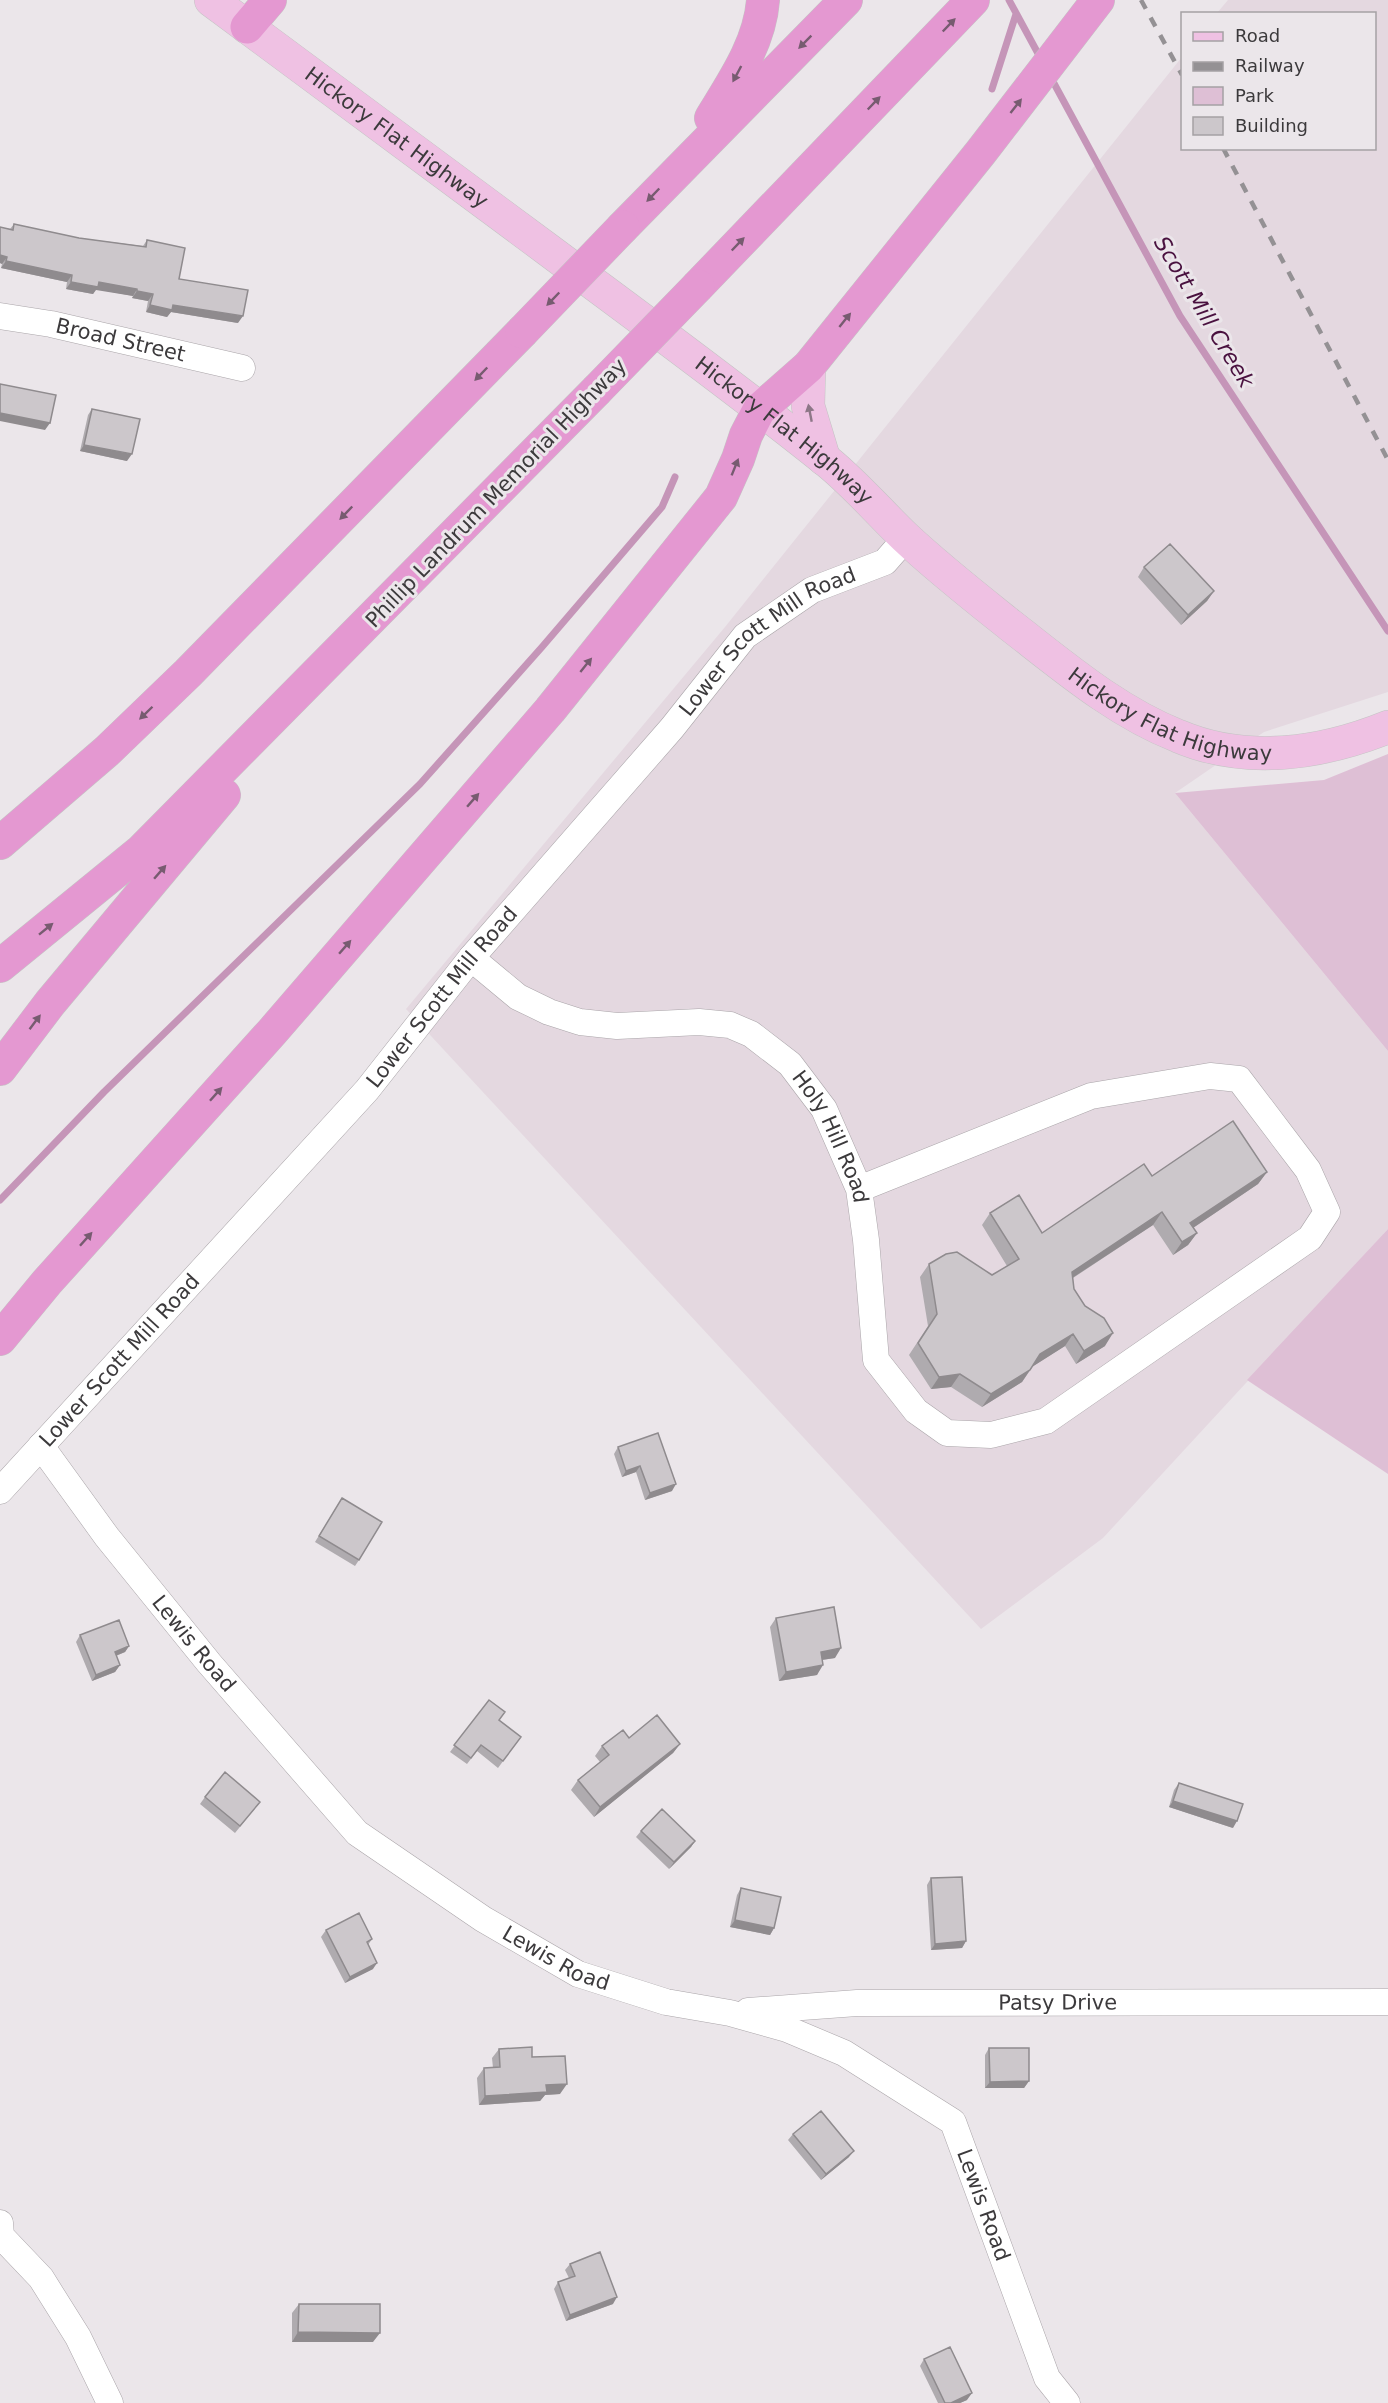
<svg xmlns="http://www.w3.org/2000/svg" width="1388" height="2403" font-family="'DejaVu Sans',sans-serif">
	<style>
		.built { fill: #e4d8e0 }
		.green { fill: #debfd5 }
		.lines { fill: none; stroke-linecap: round; stroke-linejoin: round }
		.stream { stroke: #c595b8; stroke-width: 7 }
		.minor-casing { stroke: #aaa5a9; stroke-width: 27 }
		.major-casing { stroke: #c4c4c4; stroke-width: 34 }
		.highway-casing { stroke: #c4c4c4; stroke-width: 34 }
		.minor { stroke: #fff; stroke-width: 26 }
		.major { stroke: #efc1e3; stroke-width: 33 }
		.highway { stroke: #e498d1; stroke-width: 33 }
		.rail { stroke: #949194; stroke-width: 4.5; stroke-dasharray: 10 10; stroke-linecap: butt }
		.highway-bridge-casing { stroke: #c4c4c4; stroke-width: 34; stroke-linecap: butt }
		.highway-bridge { stroke: #e498d1; stroke-width: 33 }
		.wall { fill: #afabaf }
		.shaded-wall { fill: #8f8b8e }
		.building { fill: #ccc7cb; stroke: #8f8b8e; stroke-width: 1.5 }
		.oneway { fill: #775b70 }
		.oneway2 { fill: #8d7787 }
		.labels { text-anchor: middle; dominant-baseline: central; stroke-width: 6; stroke-linejoin: round; paint-order: stroke }
		.street-label { font-size: 21px; fill: #3c3a3c; stroke: #ebe6ea }
		.water-label { font-size: 22px; font-style: italic; fill: #49113f; stroke: #ebe6ea }
	</style>
	<rect width="100%" height="100%" fill="#ebe6ea"/>
	<path class="built" d="M1228,0H1388V692L1264,732L1175,793L1388,1051V1229L1103,1538L981,1629L406,1009L725,627L1182,57V148H1374V14L1217,13Z"/>
	<path class="green" d="M1388,754V1051L1175,793L1324,780Z
		M1388,1229V1474L1247,1380Z"/>
	<g class="lines">
		<path class="stream" d="M1009,0L1041,59
			M1050,76L1180,316L1388,631
			M992,89L1016,14
			M0,1200L104,1092L420,784L542,647L662,507L675,477"/>
		<g class="minor-casing">
			<g id="minor">
				<path id="s1" d="M0,316L51,324L242,368"/>
				<path id="s2" d="M471,958L518,997L549,1012L580,1022L617,1026L699,1022L730,1025L751,1034L790,1064L824,1109L859,1189L866,1240L876,1360L916,1411L947,1433L991,1435L1046,1421L1310,1238L1327,1212L1308,1170L1239,1079L1210,1076L1091,1096L859,1189"/>
				<path id="s3" d="M41,1446L107,1537L209,1663L357,1833L483,1919L578,1974L666,2002L730,2013L787,2029L844,2053L953,2122L1047,2378L1067,2403"/>
				<path id="s4" d="M0,1491L367,1090L471,958L672,728L745,636L812,590L885,562L906,538"/>
				<path id="s5" d="M748,2011L857,2003L1388,2002"/>
				<path d="M0,2223L1,2236L41,2278L78,2337L110,2403"/>
			</g>
		</g>
		<g class="major-casing">
			<g id="major">
				<path id="s6" d="M211,0C323,83 435,166 547,249C641,319 736,388 828,462C856,485 879,512 905,537C938,568 975,597 1010,625C1063,666 1115,711 1178,736C1246,765 1321,754 1388,727"/>
				<path d="M809,366L808,406L824,459"/>
			</g>
		</g>
		<g class="highway-casing">
			<path id="highway" d="M247,27L270,0
				M711,118C733,82 760,43 763,0
				M623,227L846,0
				M698,286L973,0
				M0,843L107,751L188,673L522,332
				M0,966L141,851L596,391
				M0,1069L50,1003L224,795
				M0,1339L47,1282L272,1032L550,710L721,497L738,459L746,435L759,410L809,366L981,152L1098,0"/>
		</g>
		<use href="#minor" class="minor"/>
		<use href="#major" class="major"/>
		<use href="#highway" class="highway"/>
		<path class="rail" d="M1141,0L1182,75
			M1223,148L1388,460"/>
		<g class="highway-bridge-casing">
			<path id="highway-bridge" d="M522,332L623,227
				M596,391L698,286"/>
		</g>
		<use href="#highway-bridge" class="highway-bridge"/>
	</g>
	<path class="wall" d="M14,224L79,238L143,246L147,240L179,279L238,323L171,312L167,317L146,312L148,301L132,298L133,296L96,289L93,294L66,289L67,282L1,268L2,264L0,263V227L10,229Z
		M92,409L127,461L80,451L88,415Z
		M1144,567L1214,591L1207,601L1181,625L1138,577Z
		M1267,1172L1258,1184L1193,1228L1197,1233L1188,1245L1173,1255L1153,1225L1073,1278L1074,1289L1105,1346L1076,1364L1065,1346L1033,1366L1022,1382L982,1407L951,1387L931,1389L909,1355L928,1326L920,1277L929,1264L992,1275L1007,1266L982,1225L990,1213L1042,1233L1152,1176Z
		M618,1447L672,1491L645,1500L636,1472L622,1477L614,1454Z
		M342,1498L359,1560L355,1566L315,1542Z
		M776,1618L835,1658L822,1660L817,1675L779,1681L770,1627Z
		M80,1635L129,1646L125,1652L116,1656L120,1665L115,1672L92,1681L76,1642Z
		M489,1700L499,1720L521,1737L498,1768L477,1751L467,1764L450,1752Z
		M629,1738L680,1744L673,1753L594,1817L571,1790L578,1780L600,1762L595,1756L602,1746Z
		M1179,1783L1233,1828L1169,1807L1174,1790Z
		M205,1797L260,1802L235,1833L200,1804Z
		M641,1831L695,1841L691,1847L669,1869L636,1837Z
		M931,1878L966,1941L962,1948L931,1950L927,1885Z
		M741,1888L774,1928L770,1935L730,1927L737,1895Z
		M326,1930L372,1939L368,1945L373,1969L345,1983L321,1937Z
		M989,2048L1029,2081L1024,2088H985V2055Z
		M499,2049L532,2057L560,2094L545,2095L540,2101L479,2105L477,2078L484,2068H493L492,2058Z
		M793,2134L849,2157L821,2180L788,2140Z
		M570,2264L613,2304L566,2321L554,2289L558,2282L569,2278L565,2270Z
		M299,2304L373,2342H292V2313Z
		M924,2359L967,2400L960,2403H938L920,2366Z"/>
	<path class="shaded-wall" d="M0,255L7,257L2,264L0,263Z
		M6,261L72,275L67,282L1,268Z
		M71,282H99L137,289L133,296L96,290L93,294L66,289Z
		M137,291L153,294L148,301L132,298Z
		M150,305H173L243,316L238,323L171,312L167,317L146,312Z
		M0,413L50,423L45,430L0,421Z
		M84,445L132,454L127,461L80,451Z
		M1214,591L1207,601L1181,625L1188,615Z
		M1267,1172L1258,1184L1181,1236L1190,1223Z
		M1162,1212L1153,1225L1063,1284L1072,1272Z
		M1197,1233L1188,1245L1173,1255L1182,1242Z
		M1113,1333L1105,1346L1076,1364L1084,1351Z
		M1073,1334L1065,1346L1032,1367L1040,1354Z
		M1030,1370L1022,1382L982,1407L991,1394Z
		M960,1374L951,1387L931,1389L939,1377Z
		M640,1466L636,1472L622,1477L626,1471Z
		M676,1484L672,1491L645,1500L650,1493Z
		M129,1646L125,1652L110,1658L115,1652Z
		M841,1648L835,1658L814,1661L821,1652Z
		M120,1665L115,1672L92,1681L96,1675Z
		M823,1665L817,1675L779,1681L786,1672Z
		M680,1744L673,1753L594,1817L600,1807Z
		M1173,1801L1237,1821L1233,1828L1169,1807Z
		M695,1841L691,1847L669,1869L674,1862Z
		M735,1920L774,1928L770,1935L730,1927Z
		M966,1941L962,1948L931,1950L935,1944Z
		M377,1963L373,1969L345,1983L350,1977Z
		M1029,2081L1024,2088H985L990,2082Z
		M567,2084L560,2094L545,2095L540,2101L479,2105L485,2096L546,2085Z
		M854,2151L849,2157L821,2180L826,2174Z
		M617,2297L613,2304L566,2321L570,2315Z
		M298,2332L380,2333L373,2342H292Z
		M972,2393L967,2400L960,2403H951Z"/>
	<path class="building" d="M14,224L79,238L146,247L147,240L185,248L179,279L248,290L243,316L173,305L172,310L150,305L153,294L137,291V289L99,282L98,287L71,282L72,275L6,261L7,257L0,255V227L13,230Z
		M0,384L56,395L50,423L0,413Z
		M92,409L140,419L132,454L84,445Z
		M1170,544L1214,591L1188,615L1144,567Z
		M1233,1121L1267,1172L1190,1223L1197,1233L1182,1242L1162,1212L1072,1272L1074,1289L1085,1306L1104,1318L1113,1333L1084,1351L1073,1334L1040,1354L1030,1370L991,1394L960,1374L939,1377L918,1343L937,1314L929,1264L946,1254L957,1252L992,1275L1019,1259L990,1213L1019,1195L1042,1233L1144,1164L1152,1176Z
		M658,1433L676,1484L650,1493L640,1466L626,1471L618,1447Z
		M342,1498L382,1522L359,1560L319,1536Z
		M834,1607L841,1648L821,1652L823,1665L786,1672L776,1618Z
		M119,1620L129,1646L115,1652L120,1665L96,1675L80,1635Z
		M489,1700L505,1712L499,1720L521,1737L503,1761L481,1745L471,1758L454,1745Z
		M657,1715L680,1744L600,1807L578,1780L609,1755L602,1746L623,1730L629,1738Z
		M225,1772L260,1802L240,1826L205,1797Z
		M1179,1783L1243,1804L1237,1821L1173,1801Z
		M662,1809L695,1841L674,1862L641,1831Z
		M962,1877L966,1941L935,1944L931,1878Z
		M741,1888L781,1897L774,1928L735,1920Z
		M359,1913L372,1939L367,1942L377,1963L350,1977L326,1930Z
		M532,2047V2057L565,2056L567,2084L546,2085L547,2092L485,2096L484,2068L500,2067L499,2049Z
		M989,2048H1029V2081L990,2082Z
		M821,2111L854,2151L826,2174L793,2134Z
		M600,2252L617,2297L570,2315L558,2282L575,2276L570,2264Z
		M299,2304H380V2333L298,2332Z
		M950,2347L972,2393L951,2403H945L924,2359Z"/>
	<defs><path id="oneway-solid" d="M-6-.8H1V-3.2L6.5 0L1 3.2V.8H-6Z" transform="scale(1.5)"/></defs>
	<g class="oneway">
		<use href="#oneway-solid" transform="translate(949 25) rotate(-46)"/>
		<use href="#oneway-solid" transform="translate(805 42) rotate(135)"/>
		<use href="#oneway-solid" transform="translate(737 74) rotate(118)"/>
		<use href="#oneway-solid" transform="translate(874 103) rotate(-46)"/>
		<use href="#oneway-solid" transform="translate(1016 106) rotate(-52)"/>
		<use href="#oneway-solid" transform="translate(653 195) rotate(134)"/>
		<use href="#oneway-solid" transform="translate(738 244) rotate(-46)"/>
		<use href="#oneway-solid" transform="translate(553 299) rotate(134)"/>
		<use href="#oneway-solid" transform="translate(845 320) rotate(-51)"/>
		<use href="#oneway-solid" transform="translate(481 374) rotate(134)"/>
		<use href="#oneway-solid" transform="translate(735 467) rotate(-68)"/>
		<use href="#oneway-solid" transform="translate(346 513) rotate(134)"/>
		<use href="#oneway-solid" transform="translate(586 665) rotate(-51)"/>
		<use href="#oneway-solid" transform="translate(146 713) rotate(136)"/>
		<use href="#oneway-solid" transform="translate(473 800) rotate(-49)"/>
		<use href="#oneway-solid" transform="translate(160 872) rotate(-49)"/>
		<use href="#oneway-solid" transform="translate(46 929) rotate(-39)"/>
		<use href="#oneway-solid" transform="translate(345 947) rotate(-49)"/>
		<use href="#oneway-solid" transform="translate(35 1022) rotate(-53)"/>
		<use href="#oneway-solid" transform="translate(216 1094) rotate(-48)"/>
		<use href="#oneway-solid" transform="translate(86 1239) rotate(-48)"/>
	</g>
	<use class="oneway2" href="#oneway-solid" transform="translate(810 413) rotate(-101)"/>
	<g class="labels">
		<g class="street-label">
			<text stroke="none"><textPath href="#s6" startOffset="231">Hickory Flat Highway</textPath></text>
			<text stroke="none"><textPath href="#s1" startOffset="123">Broad Street</textPath></text>
			<text stroke="none"><textPath href="#s6" startOffset="717">Hickory Flat Highway</textPath></text>
			<text transform="translate(496 493) rotate(-46)">Phillip Landrum Memorial Highway</text>
			<text stroke="none"><textPath href="#s4" startOffset="1149">Lower Scott Mill Road</textPath></text>
			<text stroke="none"><textPath href="#s6" startOffset="1203">Hickory Flat Highway</textPath></text>
			<text stroke="none"><textPath href="#s4" startOffset="663">Lower Scott Mill Road</textPath></text>
			<text stroke="none"><textPath href="#s2" startOffset="435">Holy Hill Road</textPath></text>
			<text stroke="none"><textPath href="#s4" startOffset="177">Lower Scott Mill Road</textPath></text>
			<text stroke="none"><textPath href="#s3" startOffset="250">Lewis Road</textPath></text>
			<text stroke="none"><textPath href="#s3" startOffset="736">Lewis Road</textPath></text>
			<text stroke="none"><textPath href="#s5" startOffset="310">Patsy Drive</textPath></text>
			<text stroke="none"><textPath href="#s3" startOffset="1258">Lewis Road</textPath></text>
		</g>
		<g class="water-label">
			<text transform="translate(1204 312) rotate(59)">Scott Mill Creek</text>
		</g>
	</g>
	<rect x="1181" y="12" width="195" height="138" fill="#ebe6ea" stroke="#a5a1a4" stroke-width="1.5"/>
	<rect x="1193" y="32" width="30" height="9" fill="#efc1e3" stroke="#a5a1a4" stroke-width="1.5"/>
	<text x="1235" y="42" font-size="18" fill="#3c3a3c">Road</text>
	<rect x="1193" y="62" width="30" height="9" fill="#949194" stroke="#a5a1a4" stroke-width="1.5"/>
	<text x="1235" y="72" font-size="18" fill="#3c3a3c">Railway</text>
	<rect x="1193" y="87" width="30" height="18" fill="#debfd5" stroke="#a5a1a4" stroke-width="1.5"/>
	<text x="1235" y="102" font-size="18" fill="#3c3a3c">Park</text>
	<rect x="1193" y="117" width="30" height="18" fill="#ccc7cb" stroke="#a5a1a4" stroke-width="1.5"/>
	<text x="1235" y="132" font-size="18" fill="#3c3a3c">Building</text>
</svg>
